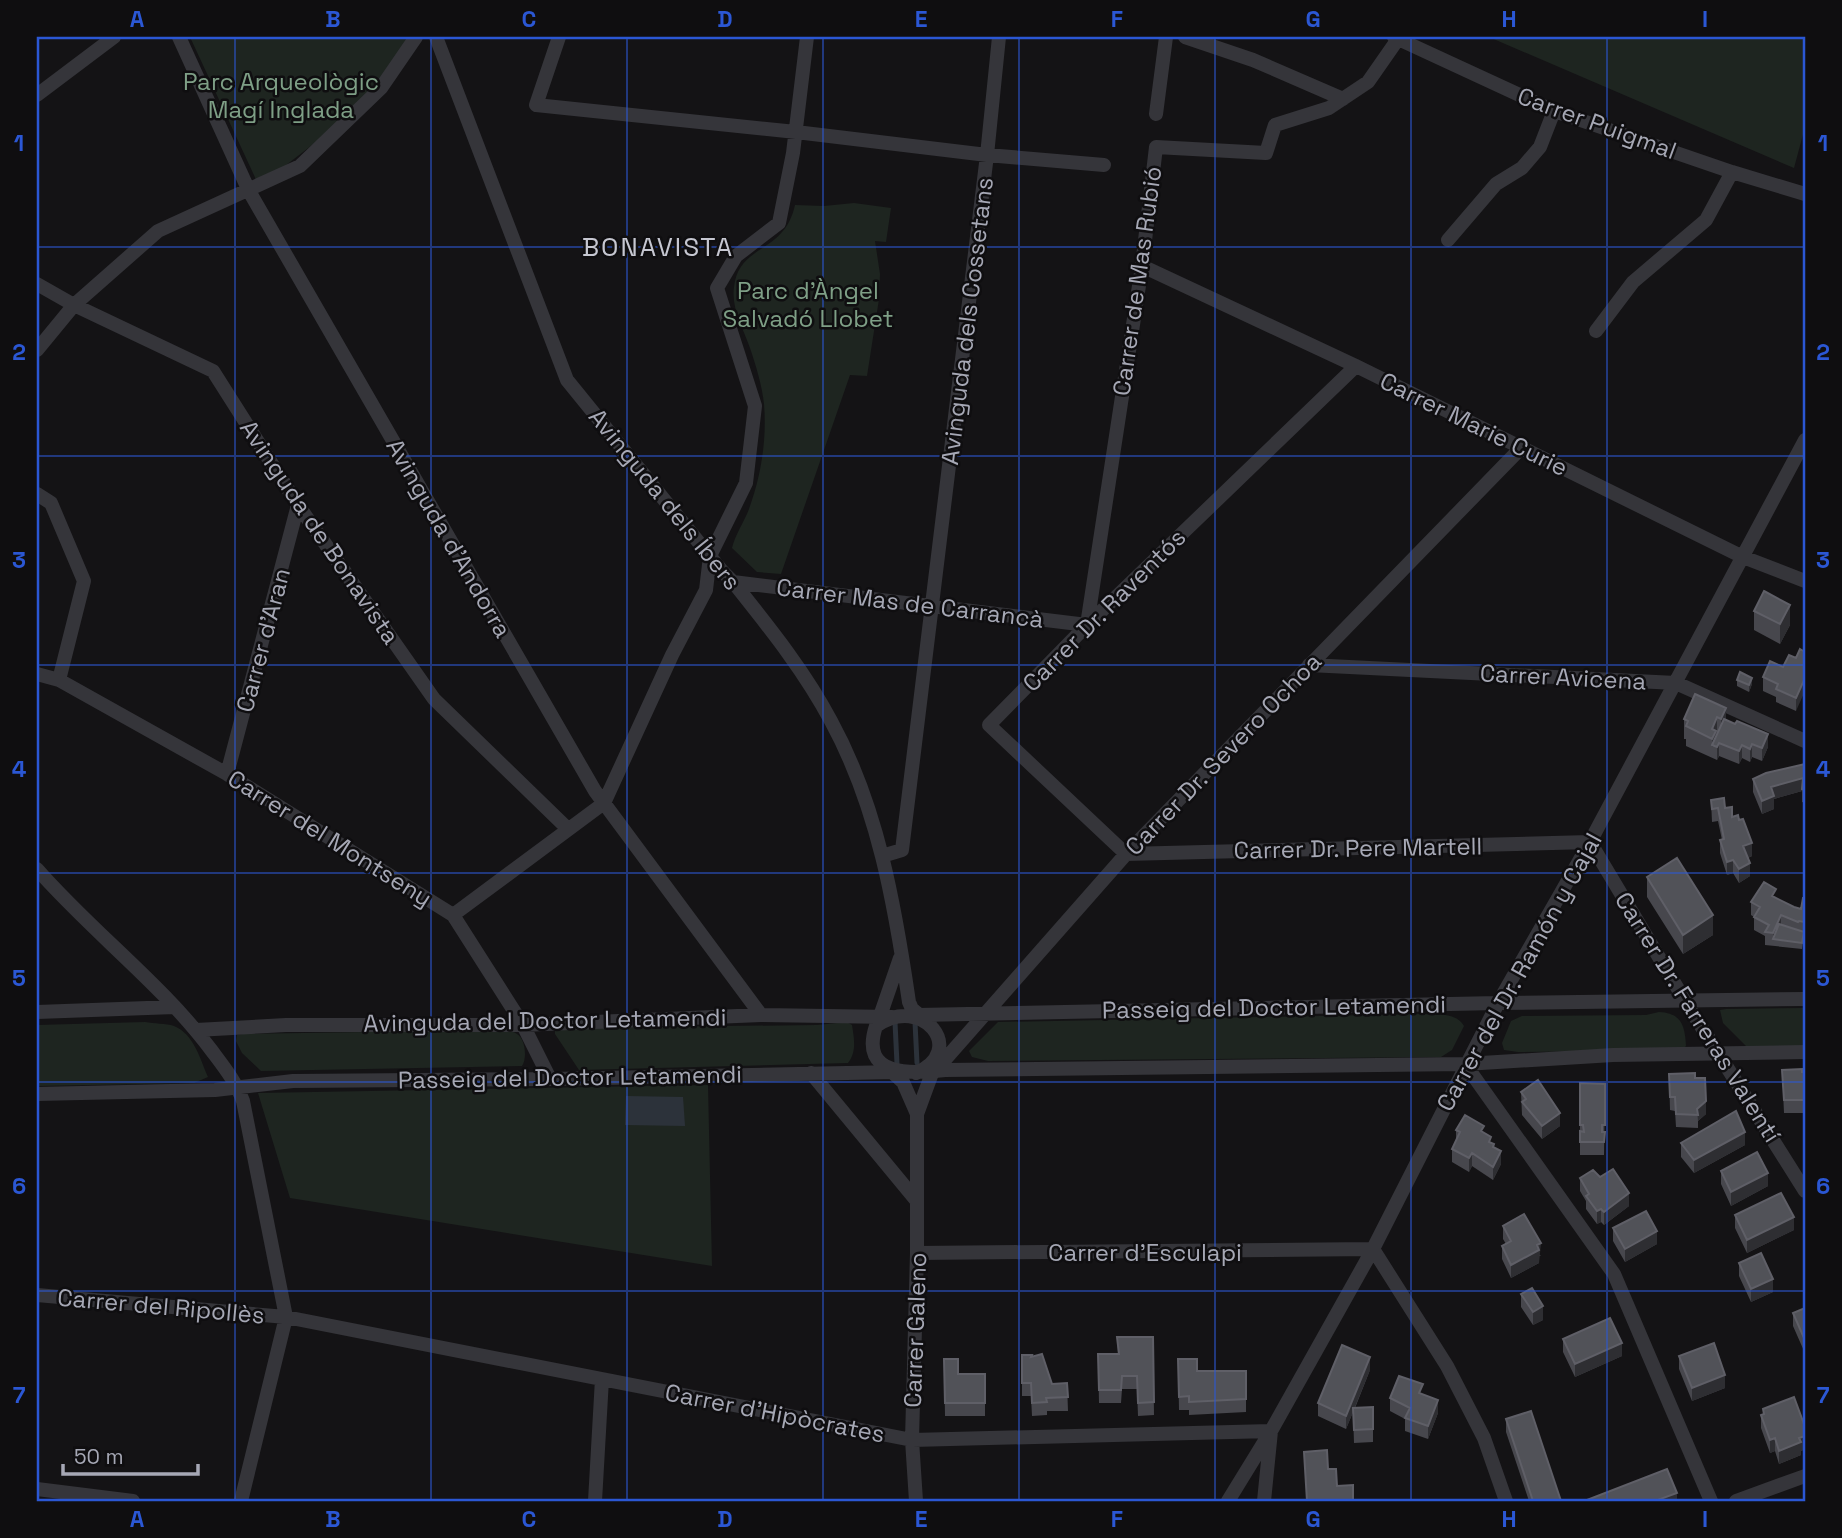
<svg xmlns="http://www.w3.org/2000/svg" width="1842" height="1538" font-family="'Space Grotesk',sans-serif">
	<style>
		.green { fill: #1e2520 }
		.water { fill: #2c323a }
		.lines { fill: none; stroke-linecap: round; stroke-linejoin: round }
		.stream { stroke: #2c323a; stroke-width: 5 }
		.street { stroke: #35353a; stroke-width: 14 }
		.wall { fill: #47474d }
		.shaded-wall { fill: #2e2e32 }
		.building { fill: #515258; stroke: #5f5f67; stroke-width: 2 }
		.grid { fill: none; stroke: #2b57d4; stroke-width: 2; stroke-opacity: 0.55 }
		.labels { text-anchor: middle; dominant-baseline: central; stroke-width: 5; stroke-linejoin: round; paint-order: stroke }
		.park-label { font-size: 24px; fill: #7e9f86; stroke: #0f0e10 }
		.street-label { font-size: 24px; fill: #a6a8b5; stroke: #0f0e10 }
		.neighbourhood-label { font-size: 26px; letter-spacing: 2px; fill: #c6c7d1; stroke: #0f0e10 }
		.neatline { fill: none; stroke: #2b57d4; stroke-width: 2.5 }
		.grid-label { font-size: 23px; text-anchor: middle; font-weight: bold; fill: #2b57d4 }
	</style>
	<rect width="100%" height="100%" fill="#141315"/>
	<path class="green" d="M190,37H415L360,108L259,186Z
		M1489,37H1805V127L1794,168Z
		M854,203L891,208L886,242L875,241L880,274L879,299L867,376L850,375L781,574L757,572L732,548C735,535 744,522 749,509C761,476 767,440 764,404C762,385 756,366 750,348C743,328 731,308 734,287C739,243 784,255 795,205L824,206Z
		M1805,1008V1049H1749L1723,1023L1720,1010L1726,1009Z
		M1659,1012C1681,1013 1685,1025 1686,1046L1682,1050L1518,1052L1504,1050L1502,1043L1511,1021L1522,1016L1646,1015Z
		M1423,1014C1437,1015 1456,1012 1464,1026L1452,1050L1441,1057L988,1061L972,1057L969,1051L998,1022Z
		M145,1022C154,1024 166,1023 174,1026C194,1034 200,1059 208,1077L194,1083L37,1086V1025Z
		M847,1022L852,1025C854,1038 857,1052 848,1063L579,1070L555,1034V1028L817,1025Z
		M500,1030C506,1031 513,1031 517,1034C526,1040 527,1059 522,1066L261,1071L242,1053L236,1041L237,1035L243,1034Z
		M708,1085L712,1266L290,1198L258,1093Z"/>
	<path class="water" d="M626,1096L683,1097L685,1126L625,1125Z"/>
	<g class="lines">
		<path class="stream" d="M895,1022L897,1064
			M915,1022L917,1063"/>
		<path class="street" d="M179,37L249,191L595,791L761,1015
			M436,37L567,380L722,571L733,582C768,626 804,670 831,721C878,807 895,906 909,1002L912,1009L930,1024
			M559,37L536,105L796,132L987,155L1104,165
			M1185,37L1253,60L1343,99
			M1394,37L1554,111L1732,172L1805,194
			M37,95L114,37
			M1156,114L1166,37
			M1448,240L1496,184L1522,168L1540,147L1554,111
			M1142,266L1356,366L1743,557L1805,581
			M37,284L74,305L213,371L298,505L434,699L568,829
			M1596,331L1633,282L1706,220L1732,172
			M37,350L74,305L158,231L300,166L381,88L416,37
			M1356,366L1087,625L989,725L1126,854L1590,842L1684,999L1805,1191
			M37,494L51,503L84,581L59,680
			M733,582L1087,625L1142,266L1156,147L1266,153L1275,125L1329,108L1368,82L1398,39
			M1309,665L1676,683L1805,741
			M37,674L59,680L227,774L453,915L523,1025L550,1079
			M227,774L298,505
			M882,856L902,850L987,155L999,37
			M37,869C92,932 162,984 212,1051C224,1067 236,1082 243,1101L286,1317L241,1501
			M453,915L604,803L672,655L706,590L710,556L746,483L755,406L717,288L736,256L779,223L793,153L807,37
			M37,1012L175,1007
			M918,1015L1498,1003L1805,999
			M878,1022L900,958
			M196,1030L286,1025H523L761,1015L892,1017
			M1465,1064L1614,1274L1711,1501
			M891,1071L903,1082L917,1114
			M934,1072L1126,854L1522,447
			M811,1073L916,1200
			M916,1073C968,1051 923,993 876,1026C859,1077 911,1074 945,1070L1465,1064L1613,1055L1805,1052
			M37,1094L215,1090L293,1081L550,1079L896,1072
			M917,1253L1373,1249L1447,1366L1484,1438L1506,1501
			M37,1295L286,1317L912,1440L1271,1431L1264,1501
			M37,1489L133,1501
			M595,1501L602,1379
			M916,1501L912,1440L917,1253V1114L935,1065
			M1228,1501L1271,1431L1373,1249L1498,1003L1590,842L1805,440
			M1736,1501L1805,1476"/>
	</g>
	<path class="wall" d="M1754,611L1790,625L1780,644L1754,630Z
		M1800,649L1796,711L1776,702V697L1763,691V677L1783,667L1796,658Z
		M1737,680L1752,684L1749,692L1737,686Z
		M1695,694L1726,720L1768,747L1762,761L1752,757L1750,762L1742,758L1739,764L1719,756L1717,760L1686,746V739H1684V719Z
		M1805,764V803L1802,802V791L1774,799V809L1762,814L1753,792V779Z
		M1711,800L1725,808L1732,817L1752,856L1748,858L1750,876L1739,883L1733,873L1727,875L1720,853V840H1722L1718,821L1712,822Z
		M1647,877L1713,935L1683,954L1647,897Z
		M1776,898L1794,907L1801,909L1805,898V935H1804L1802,949L1765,945V936L1754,930V917L1751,915V902Z
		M1782,1070L1805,1072V1113H1784Z
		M1669,1074L1695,1078L1706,1114L1698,1121V1128L1676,1127L1675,1111L1670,1110Z
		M1580,1083L1605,1084L1604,1155H1580Z
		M1521,1092L1560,1126L1542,1139L1522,1115Z
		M1456,1130L1484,1133L1494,1148L1501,1164L1493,1180L1472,1166L1469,1172L1452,1162V1149L1456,1141Z
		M1681,1143L1745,1145L1694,1173L1681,1157Z
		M1721,1171L1768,1186L1731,1206L1721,1184Z
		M1600,1177L1629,1206L1604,1225L1601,1222L1597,1224L1586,1209V1201L1580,1191V1178Z
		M1735,1215L1794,1230L1747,1253L1735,1228Z
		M1503,1226L1541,1256H1539V1263L1511,1278L1502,1259V1246L1506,1244L1503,1239Z
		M1613,1228L1657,1244L1625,1262L1613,1241Z
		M1739,1263L1773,1292L1751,1302L1739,1276Z
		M1521,1294L1543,1320L1533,1325L1521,1307Z
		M1805,1302V1350L1804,1351L1793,1326V1313L1805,1308Z
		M1117,1337H1153L1154,1415L1138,1416L1137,1389H1122L1121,1403H1099L1098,1354H1118Z
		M1563,1339L1622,1356L1575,1377L1563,1352Z
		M1022,1355L1032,1357L1052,1384L1067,1383L1068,1411H1047V1415L1032,1416L1031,1396H1022Z
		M1679,1356L1725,1388L1692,1401L1679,1369Z
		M944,1359L958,1374H985V1416H945Z
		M1178,1359L1197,1371H1246V1412L1189,1415V1410H1179Z
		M1370,1370L1355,1408L1373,1407V1442L1354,1443L1353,1412L1346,1429L1318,1416V1403Z
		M1423,1394L1438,1413L1428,1439L1405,1431V1419L1390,1411V1398Z
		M1763,1409L1805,1427V1449L1801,1451V1455L1779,1464L1775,1451L1770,1453L1761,1428V1415H1763Z
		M1506,1419L1561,1501H1529L1506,1432Z"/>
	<path class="shaded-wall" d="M1790,605V625L1780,644V624Z
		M1752,678V684L1749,692V685Z
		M1805,678V691L1796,711V698Z
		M1726,708V727L1721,738V719Z
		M1717,717V736L1712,747V729Z
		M1768,734V747L1762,761V748Z
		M1719,743V756L1717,760V747Z
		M1752,744V757L1750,762V749Z
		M1742,745V758L1739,764V751Z
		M1803,778L1802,791L1774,799V809L1762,814V801L1771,787Z
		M1752,843V856L1743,860V846Z
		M1733,860V873L1727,875V862Z
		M1750,863V876L1739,883V869Z
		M1713,915V935L1683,954V935Z
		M1781,915V928L1773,939V933Z
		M1706,1101V1114L1698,1121L1697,1109Z
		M1560,1113V1126L1542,1139V1126Z
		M1745,1132V1145L1694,1173V1160Z
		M1501,1151V1164L1493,1180V1167Z
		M1472,1153V1166L1469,1172V1158Z
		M1768,1173V1186L1731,1206V1192Z
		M1629,1193V1206L1604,1225V1212Z
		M1601,1209V1222L1597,1224V1211Z
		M1794,1217V1230L1747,1253V1240Z
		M1657,1231V1244L1625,1262V1249Z
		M1541,1243L1539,1263L1511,1278V1265Z
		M1773,1279V1292L1751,1302V1289Z
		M1543,1306V1320L1533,1325V1312Z
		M1805,1337V1350L1804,1351V1338Z
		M1622,1343V1356L1575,1377V1364Z
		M1370,1357V1370L1346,1429V1416Z
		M1725,1375V1388L1692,1401V1388Z
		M1438,1400V1413L1428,1439V1426Z
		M1805,1436V1449L1801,1451V1455L1779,1464V1451Z
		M1775,1438V1451L1770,1453V1440Z
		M1677,1493V1501H1655Z"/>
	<path class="building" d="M1764,591L1790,605L1780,624L1754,611Z
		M1800,649L1805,652V678L1796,698L1776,689L1778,684L1763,677L1770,661L1783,667L1789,655L1796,658Z
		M1740,672L1752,678L1749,685L1737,680Z
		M1695,694L1726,708L1721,719L1717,717L1712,729L1716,731L1712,739L1686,726L1688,721L1684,719Z
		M1724,719L1735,724L1737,721L1768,734L1762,748L1752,744L1750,749L1742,745L1739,751L1719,743L1717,747L1712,745Z
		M1805,764V790L1802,789L1803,778L1771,787L1774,796L1762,801L1753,779L1766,773Z
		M1724,798L1725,808L1732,807V817L1738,815L1739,820L1743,819L1752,843L1743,846L1750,863L1739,869L1733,860L1727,862L1720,840L1724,839L1718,808L1712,809L1711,800Z
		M1677,858L1713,915L1683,935L1647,877Z
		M1764,882L1776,889L1772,896L1794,907L1801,909L1803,898H1805V922L1799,921L1798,922L1781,915L1773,933L1765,932L1769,925L1754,917L1760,907L1751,902Z
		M1779,924L1804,932L1802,943L1773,939Z
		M1802,1069V1072H1805V1100H1784L1782,1070Z
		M1695,1073V1078H1705L1706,1101L1697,1109L1698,1115L1676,1114L1675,1097H1670L1669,1074Z
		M1538,1080L1560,1113L1542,1126L1522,1102L1526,1099L1521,1092Z
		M1580,1083L1605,1084V1125H1602V1132H1605L1604,1142H1580V1131L1584,1132L1583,1125H1580Z
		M1736,1111L1745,1132L1694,1160L1681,1143Z
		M1465,1115L1484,1126L1481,1131L1491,1137L1489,1142L1494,1144L1493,1147L1501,1151L1493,1167L1472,1153L1469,1158L1452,1149L1460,1132L1456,1130Z
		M1757,1152L1768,1173L1731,1192L1721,1171Z
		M1613,1169L1629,1193L1604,1212L1601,1209L1597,1211L1586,1196L1589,1194L1580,1178L1593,1170L1600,1177Z
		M1781,1193L1794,1217L1747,1240L1735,1215Z
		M1646,1211L1657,1231L1625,1249L1613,1228Z
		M1524,1214L1541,1243L1537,1245L1539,1250L1511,1265L1502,1246L1511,1241L1503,1226Z
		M1761,1253L1773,1279L1751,1289L1739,1263Z
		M1532,1288L1543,1306L1533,1312L1521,1294Z
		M1805,1308V1337L1804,1338L1793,1313Z
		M1610,1318L1622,1343L1575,1364L1563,1339Z
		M1117,1337H1153L1154,1402L1138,1403L1137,1376H1122L1121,1390H1099L1098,1354H1119Z
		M1714,1343L1725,1375L1692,1388L1679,1356Z
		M1342,1345L1370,1357L1346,1416L1318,1403Z
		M1042,1354L1052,1384L1067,1383L1068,1397L1046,1398L1047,1402L1032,1403L1031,1383H1022V1355H1032L1031,1357Z
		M944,1359H958V1374H985V1403H945Z
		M1178,1359H1197V1371H1246V1399L1189,1402V1396L1179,1397Z
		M1399,1376L1423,1384L1419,1393L1438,1400L1428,1426L1405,1418L1410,1408L1390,1398Z
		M1794,1397L1805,1427V1436L1799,1438L1801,1442L1779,1451L1775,1438L1770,1440L1761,1415L1764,1414L1763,1409Z
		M1373,1407V1429L1354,1430L1353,1408Z
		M1531,1411L1561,1501H1533L1506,1419Z
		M1327,1450L1328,1469H1336L1337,1486L1353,1485V1501H1307L1304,1452Z
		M1667,1469L1677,1493L1655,1501H1587V1500Z"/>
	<path class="grid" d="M235,37V1501M431,37V1501M627,37V1501M823,37V1501M1019,37V1501M1215,37V1501M1411,37V1501M1607,37V1501M37,247H1805M37,456H1805M37,665H1805M37,873H1805M37,1082H1805M37,1291H1805"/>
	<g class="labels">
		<g class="park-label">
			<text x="281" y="81">Parc Arqueològic<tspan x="281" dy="28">Magí Inglada</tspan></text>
			<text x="808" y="290">Parc d'Àngel<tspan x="808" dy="28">Salvadó Llobet</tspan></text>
		</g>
		<g class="street-label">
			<text transform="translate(1597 123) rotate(20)">Carrer Puigmal</text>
			<text transform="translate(1137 281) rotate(-82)">Carrer de Mas Rubió</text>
			<text transform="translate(967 321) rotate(-83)">Avinguda dels Cossetans</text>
			<text transform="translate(1474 424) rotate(26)">Carrer Marie Curie</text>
			<text transform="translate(665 499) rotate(51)">Avinguda dels Íbers</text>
			<text transform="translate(320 532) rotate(56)">Avinguda de Bonavista</text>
			<text transform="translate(449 538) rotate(60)">Avinguda d'Andorra</text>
			<text transform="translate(910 603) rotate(7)">Carrer Mas de Carrancà</text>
			<text transform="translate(1104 610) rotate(-45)">Carrer Dr. Raventós</text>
			<text transform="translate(263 640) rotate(-75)">Carrer d'Aran</text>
			<text transform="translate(1563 677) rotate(3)">Carrer Avicena</text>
			<text transform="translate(1223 754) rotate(-46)">Carrer Dr. Severo Ochoa</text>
			<text transform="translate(330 838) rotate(32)">Carrer del Montseny</text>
			<text transform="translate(1358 848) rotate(-1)">Carrer Dr. Pere Martell</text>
			<text transform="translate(1519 972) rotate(-61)">Carrer del Dr. Ramón y Cajal</text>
			<text transform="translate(1274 1007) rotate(-1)">Passeig del Doctor Letamendi</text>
			<text transform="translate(1698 1017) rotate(58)">Carrer Dr. Farreras Valentí</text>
			<text transform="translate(545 1020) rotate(-1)">Avinguda del Doctor Letamendi</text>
			<text transform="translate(570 1077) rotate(-1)">Passeig del Doctor Letamendi</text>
			<text x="1145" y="1252">Carrer d'Esculapi</text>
			<text transform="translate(161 1306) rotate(5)">Carrer del Ripollès</text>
			<text transform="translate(915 1330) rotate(-88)">Carrer Galeno</text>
			<text transform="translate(775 1413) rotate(11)">Carrer d'Hipòcrates</text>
		</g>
		<g class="neighbourhood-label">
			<text x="658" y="247">BONAVISTA</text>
		</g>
	</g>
	<rect width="1842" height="1538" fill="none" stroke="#0f0e10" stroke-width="77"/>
	<path d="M63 1464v10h135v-10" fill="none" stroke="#a6a8b5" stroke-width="3.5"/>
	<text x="74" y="1464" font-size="21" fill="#a6a8b5" stroke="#0f0e10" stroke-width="5" paint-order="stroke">50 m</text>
	<rect x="38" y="38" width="1766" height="1462" class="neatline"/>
	<g class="grid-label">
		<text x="137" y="27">A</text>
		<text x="333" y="27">B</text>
		<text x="529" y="27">C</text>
		<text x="725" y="27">D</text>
		<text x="921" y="27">E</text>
		<text x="1117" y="27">F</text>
		<text x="1313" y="27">G</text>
		<text x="1509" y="27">H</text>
		<text x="1705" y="27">I</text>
		<text x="19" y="151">1</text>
		<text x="1823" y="151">1</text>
		<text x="19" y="360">2</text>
		<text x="1823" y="360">2</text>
		<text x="19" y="568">3</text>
		<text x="1823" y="568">3</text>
		<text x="19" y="777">4</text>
		<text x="1823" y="777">4</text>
		<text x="19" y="986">5</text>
		<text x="1823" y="986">5</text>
		<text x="19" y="1194">6</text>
		<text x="1823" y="1194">6</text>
		<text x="19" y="1403">7</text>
		<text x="1823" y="1403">7</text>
		<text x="137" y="1527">A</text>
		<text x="333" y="1527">B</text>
		<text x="529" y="1527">C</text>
		<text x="725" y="1527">D</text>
		<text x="921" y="1527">E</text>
		<text x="1117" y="1527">F</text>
		<text x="1313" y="1527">G</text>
		<text x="1509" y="1527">H</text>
		<text x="1705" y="1527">I</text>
	</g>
</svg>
